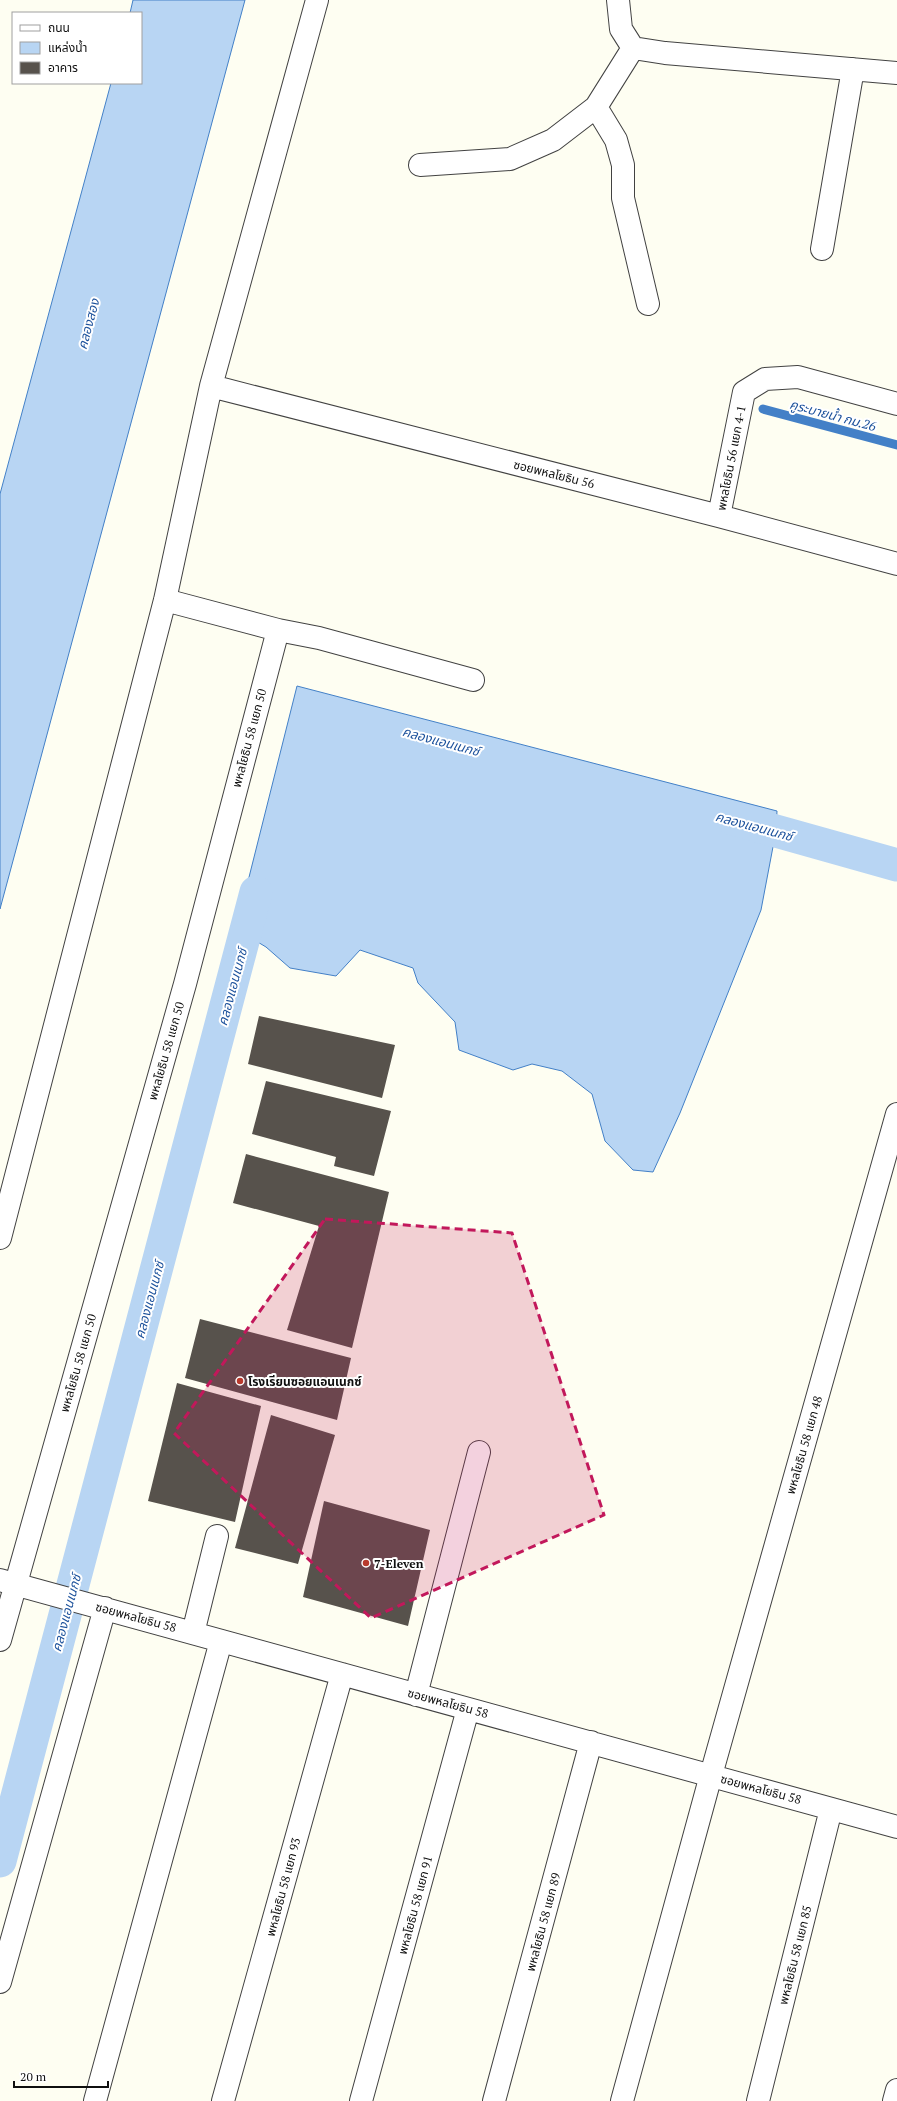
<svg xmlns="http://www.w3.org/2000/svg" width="897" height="2101" font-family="'PT Serif','Noto Sans Thai',serif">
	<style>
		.water { fill: #b8d5f3; stroke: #4380c7 }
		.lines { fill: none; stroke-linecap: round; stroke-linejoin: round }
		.stream { stroke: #4380c7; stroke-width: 9 }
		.canal { stroke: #b8d5f3; stroke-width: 33 }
		.building { fill: #57524c }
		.minor-casing { stroke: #424242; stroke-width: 24 }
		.minor { stroke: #fff; stroke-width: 22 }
		.marked { fill: #c2185b; fill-opacity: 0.2; stroke: #c2185b; stroke-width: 3; stroke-dasharray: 8 5; stroke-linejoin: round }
		.poi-dot { fill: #b93a2d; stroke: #fff; stroke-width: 1.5 }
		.labels { text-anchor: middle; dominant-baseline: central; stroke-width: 4; stroke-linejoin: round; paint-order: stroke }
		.street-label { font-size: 12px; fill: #0f0f0f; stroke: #fff }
		.poi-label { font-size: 12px; font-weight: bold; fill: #0f0f0f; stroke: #fff; text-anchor: start }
		.water-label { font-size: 13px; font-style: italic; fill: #1d529c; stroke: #fff }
	</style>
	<rect width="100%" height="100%" fill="#fefef2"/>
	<path class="water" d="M133,0H245L0,909V494L111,83H141V13H130Z
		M297,686L777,811L776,831L761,910L680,1113L653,1172L633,1170L605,1141L592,1094L562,1071L532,1064L513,1070L459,1050L455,1022L418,983L413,968L360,950L336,976L290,968L266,947L236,929Z"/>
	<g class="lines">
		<path class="stream" d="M763,409L897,445"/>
		<path class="canal" d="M733,819L897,865
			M0,1861L256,892"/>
	</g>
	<path class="building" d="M259,1016L395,1045L382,1098L248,1064Z
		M266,1081L391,1111L374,1176L334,1166L336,1157L252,1134Z
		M246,1154L389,1192L352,1348L287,1330L319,1226L233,1203Z
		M200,1319L351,1358L337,1420L185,1378Z
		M177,1383L261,1406L235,1522L148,1501Z
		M271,1415L335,1435L298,1564L235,1548Z
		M324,1501L430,1530L408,1626L303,1597Z"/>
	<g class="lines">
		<g class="minor-casing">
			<path id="minor" d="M618,0L621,29L633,48L665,53L897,73
				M596,107L616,140L623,165V198L648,304
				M420,165L510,159L553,140L596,107L633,48
				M822,249L853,69
				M211,386L719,516L897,564
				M719,516L744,392L765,379L798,377L897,404
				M278,630L319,638L473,680
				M0,1238L165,600L211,386L317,0
				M0,1580L897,1827
				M193,1633L217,1536
				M0,1640L185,984L278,630L165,600
				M416,1695L479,1452
				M0,1982L105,1608
				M95,2101L221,1641
				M223,2101L342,1674
				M361,2101L468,1709
				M494,2101L591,1742
				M622,2101L711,1775L897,1114
				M758,2101L831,1809
				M894,2101L897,2090"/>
		</g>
		<use href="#minor" class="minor"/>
	</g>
	<path class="marked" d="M325,1219L512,1233L604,1515L371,1618L174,1433Z"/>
	<g class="poi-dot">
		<circle cx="240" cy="1381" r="4"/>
		<circle cx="366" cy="1563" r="4"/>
	</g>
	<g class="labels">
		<g class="street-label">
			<text transform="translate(731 458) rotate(-79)">พหลโยธิน 56 แยก 4-1</text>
			<text transform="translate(554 474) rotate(14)">ซอยพหลโยธิน 56</text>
			<text transform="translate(249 738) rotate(-75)">พหลโยธิน 58 แยก 50</text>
			<text transform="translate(166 1051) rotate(-74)">พหลโยธิน 58 แยก 50</text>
			<text transform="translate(78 1363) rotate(-74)">พหลโยธิน 58 แยก 50</text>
			<text transform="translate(804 1445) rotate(-74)">พหลโยธิน 58 แยก 48</text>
			<text transform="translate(136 1617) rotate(15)">ซอยพหลโยธิน 58</text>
			<text transform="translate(448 1703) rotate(15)">ซอยพหลโยธิน 58</text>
			<text transform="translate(761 1789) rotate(15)">ซอยพหลโยธิน 58</text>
			<text transform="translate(283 1887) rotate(-75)">พหลโยธิน 58 แยก 93</text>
			<text transform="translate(415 1905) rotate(-75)">พหลโยธิน 58 แยก 91</text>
			<text transform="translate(543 1922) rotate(-75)">พหลโยธิน 58 แยก 89</text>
			<text transform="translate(795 1955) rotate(-76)">พหลโยธิน 58 แยก 85</text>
		</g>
		<g class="poi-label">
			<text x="248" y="1381">โรงเรียนซอยแอนเนกซ์</text>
			<text x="374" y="1563">7-Eleven</text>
		</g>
		<g class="water-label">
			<text transform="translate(88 324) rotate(-75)">คลองสอง</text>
			<text transform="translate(833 415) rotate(15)">คูระบายน้ำ กม.26</text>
			<text transform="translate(441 741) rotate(15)">คลองแอนเนกซ์</text>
			<text transform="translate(754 826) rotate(15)">คลองแอนเนกซ์</text>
			<text transform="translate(232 987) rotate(-75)">คลองแอนเนกซ์</text>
			<text transform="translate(149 1300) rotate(-75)">คลองแอนเนกซ์</text>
			<text transform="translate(66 1613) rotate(-75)">คลองแอนเนกซ์</text>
		</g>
	</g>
	<rect x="12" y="12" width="130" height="72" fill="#ffffff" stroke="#9f9f9f"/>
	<rect x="20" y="25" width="20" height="6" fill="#ffffff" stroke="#9f9f9f"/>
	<text x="48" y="32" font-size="12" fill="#0f0f0f">ถนน</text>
	<rect x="20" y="42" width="20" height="12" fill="#b8d5f3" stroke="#9f9f9f"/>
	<text x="48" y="52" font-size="12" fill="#0f0f0f">แหล่งน้ำ</text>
	<rect x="20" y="62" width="20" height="12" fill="#57524c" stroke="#9f9f9f"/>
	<text x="48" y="72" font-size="12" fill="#0f0f0f">อาคาร</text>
	<path d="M14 2081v6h94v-6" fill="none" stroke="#0f0f0f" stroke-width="2"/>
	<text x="20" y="2081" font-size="12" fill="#0f0f0f" stroke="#ffffff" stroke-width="3" paint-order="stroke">20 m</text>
</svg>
